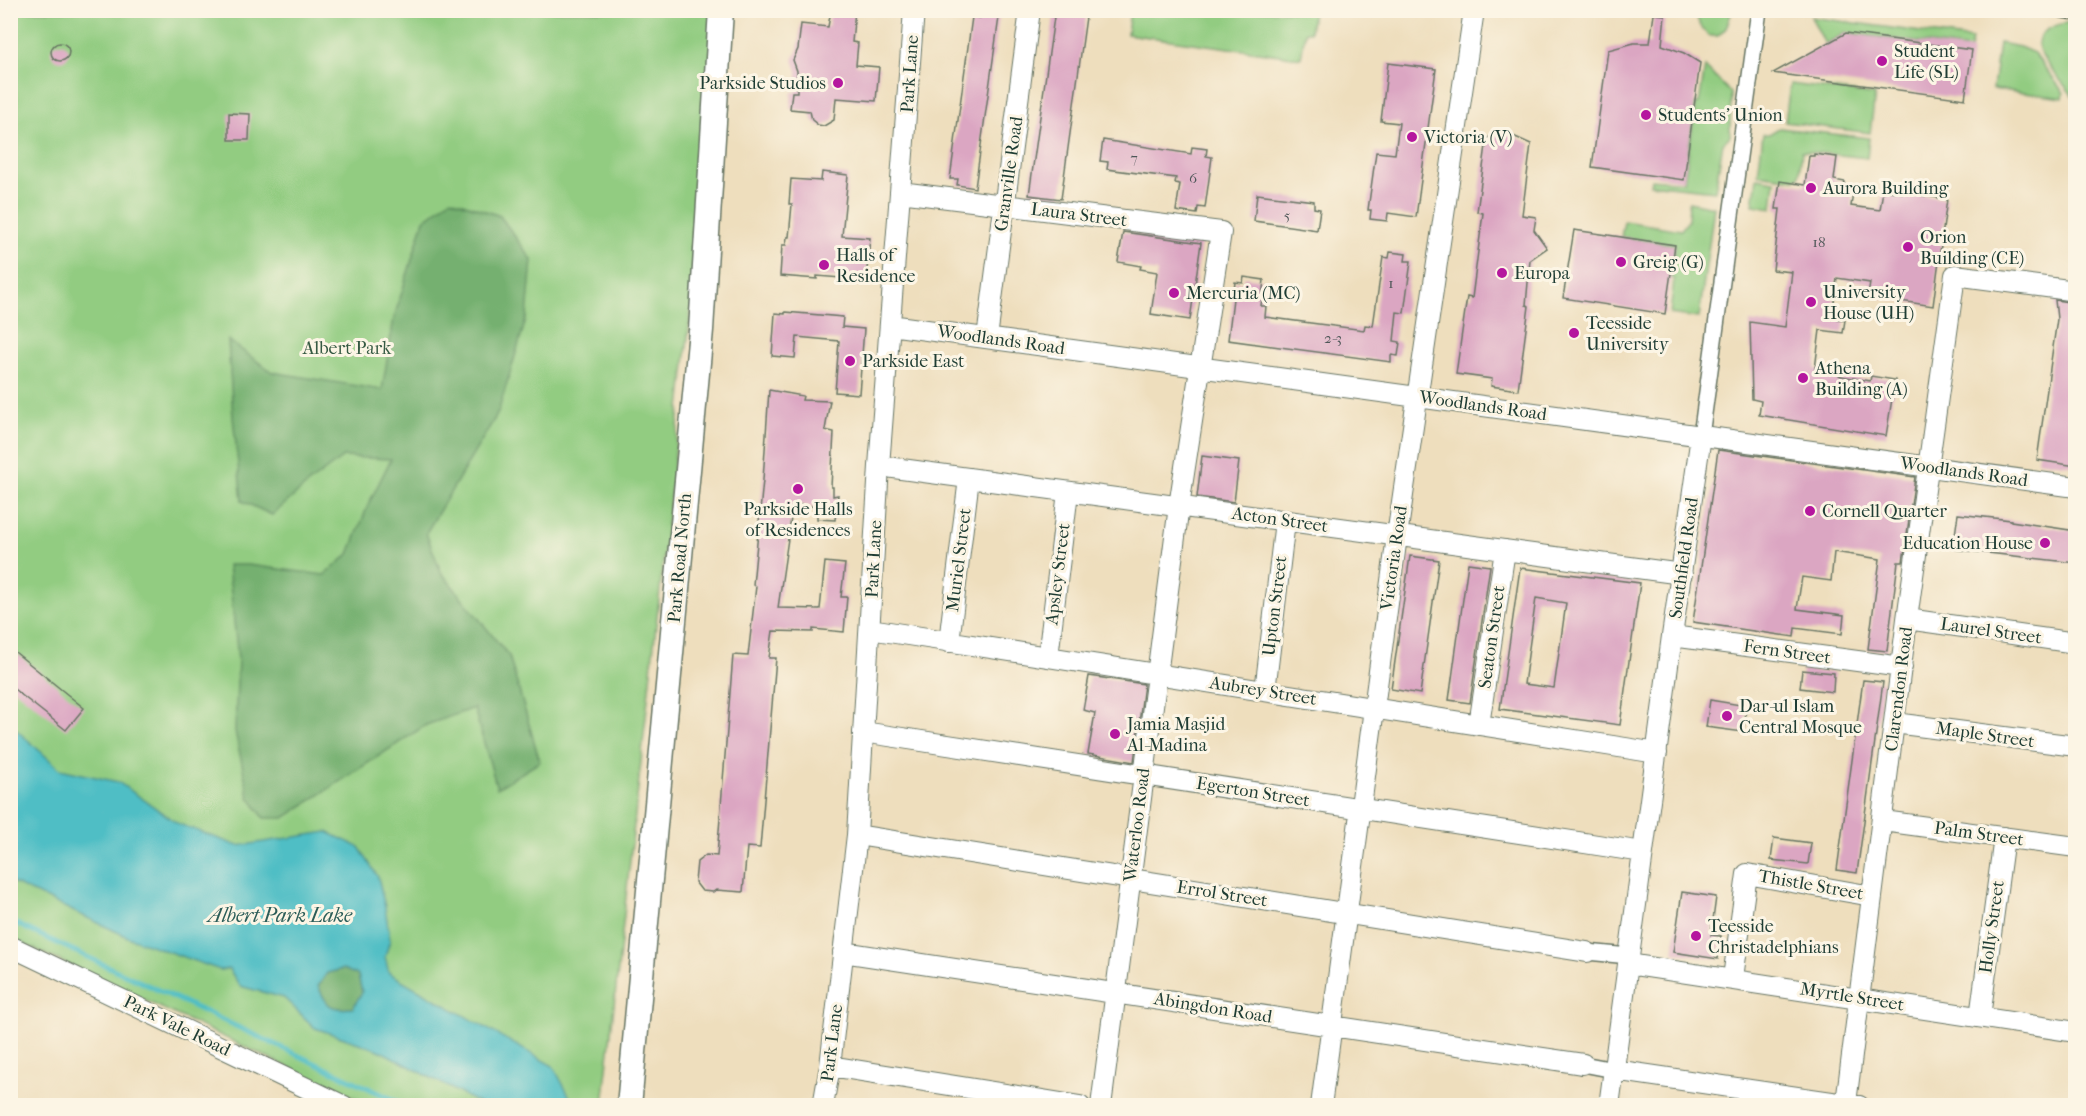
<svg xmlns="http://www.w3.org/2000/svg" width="2086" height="1116" font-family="'IM FELL French Canon',serif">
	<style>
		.green { fill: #92cc81; stroke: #58845a; stroke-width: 1.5 }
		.forest { fill: #75b06f; stroke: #4a7652; stroke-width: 1.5 }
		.water { fill: #50bec5; stroke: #387e7c; stroke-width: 1.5; fill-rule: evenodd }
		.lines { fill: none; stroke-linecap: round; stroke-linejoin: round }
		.stream { stroke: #50bec5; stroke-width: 5 }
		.building { fill: #dba6c2; fill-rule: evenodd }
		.pedestrian-casing { stroke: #677564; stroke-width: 18 }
		.minor-casing { stroke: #677564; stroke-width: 22 }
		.tertiary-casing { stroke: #677564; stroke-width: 27 }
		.pedestrian { stroke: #fff; stroke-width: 15 }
		.minor { stroke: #fff; stroke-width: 20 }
		.tertiary { stroke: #fff; stroke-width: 24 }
		.poi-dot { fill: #b5179e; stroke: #fcf5e5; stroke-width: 2 }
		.labels { text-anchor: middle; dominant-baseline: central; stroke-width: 6; stroke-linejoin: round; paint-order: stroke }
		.number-label { font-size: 15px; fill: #4e5758 }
		.poi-label { font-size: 18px; fill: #1f3d34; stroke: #fcf5e5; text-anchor: start }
		.street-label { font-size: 18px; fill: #1f3d34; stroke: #fcf5e5 }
		.park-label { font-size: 18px; fill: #365a43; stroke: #fcf5e5 }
		.water-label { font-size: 20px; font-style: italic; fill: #2b5d58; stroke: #fcf5e5 }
	</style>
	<rect width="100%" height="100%" fill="#fcf5e5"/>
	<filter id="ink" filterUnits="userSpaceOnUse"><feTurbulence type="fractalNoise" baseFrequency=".0167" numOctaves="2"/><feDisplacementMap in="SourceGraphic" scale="12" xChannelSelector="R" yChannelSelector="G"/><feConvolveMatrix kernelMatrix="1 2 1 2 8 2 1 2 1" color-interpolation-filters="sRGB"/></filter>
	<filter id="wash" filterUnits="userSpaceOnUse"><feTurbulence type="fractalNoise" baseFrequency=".008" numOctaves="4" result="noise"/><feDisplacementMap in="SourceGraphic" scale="24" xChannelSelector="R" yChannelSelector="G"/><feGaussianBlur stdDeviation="1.35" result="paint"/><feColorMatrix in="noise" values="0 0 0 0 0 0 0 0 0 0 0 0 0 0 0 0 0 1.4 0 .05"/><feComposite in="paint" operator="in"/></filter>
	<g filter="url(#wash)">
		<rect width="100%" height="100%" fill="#eedebd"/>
		<path class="green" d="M11,11H724L603,1105H370L11,938Z
			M1130,11V10L1313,11L1310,32H1305L1301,58L1127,34Z
			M1695,11V10L1732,11L1726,28L1718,36H1708L1699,23Z
			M1811,17L1972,39L1970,49L1846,33L1825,44Z
			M2075,21H2076L2075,96H2073C2048,63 2008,32 2075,21Z
			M1999,43L2020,47L2034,53L2064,93L2063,98L1993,89Z
			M1705,67L1731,93L1730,136L1723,143L1715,191L1650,184L1651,179L1684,182L1696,103H1699Z
			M1790,84L1875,95L1870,133L1785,122Z
			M1779,128L1869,138L1867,158L1802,151L1799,177L1794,179L1758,174L1763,134H1769Z
			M1757,178L1775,181L1772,208L1753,205Z
			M1689,202L1714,207L1699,318L1670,314L1674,279L1670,278L1675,245L1621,237L1624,221L1681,230L1688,221Z"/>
		<path class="forest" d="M451,199L500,216L532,260L527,316L498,413L426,533L441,572L509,656L540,762L497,788L474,708L426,725L284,818H264L249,797L235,731L238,659L228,565H248L324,575L349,554L368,505L391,459L343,457L309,483L272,515L242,501L233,417L228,340L272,372L382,390L394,318L424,220Z
			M343,969L358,975L362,992L353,1008C330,1010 327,1007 318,986L327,973Z"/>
		<path class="water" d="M11,725L60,769L118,782L179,824L238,846L327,832L359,847L378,877L385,907L390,940L385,957L389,973L553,1066L571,1099L569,1105H482L379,1050L315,1028L284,998L240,986L229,969L220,970L130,938L11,882ZM343,969L358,975L362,992L353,1008C330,1010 327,1007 318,986L327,973Z"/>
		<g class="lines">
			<path class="stream" d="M10,921L407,1106"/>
		</g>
		<g id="blocks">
			<path class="building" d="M831,10H855L852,42L858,43L856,65L879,67L876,101L836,98L834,120L824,126L818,125L812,120L810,111L790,109L792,92H797V71L793,60L798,49L801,24L828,27Z
				M981,10H1000L975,188L957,185L958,179H950L972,17L980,18Z
				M1055,10H1074L1073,15L1086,17L1061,199L1029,195Z
				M1654,14L1665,15L1662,45L1684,53L1700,63L1684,180L1592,167L1608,50L1634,43H1650Z
				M1846,33L1972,50L1965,99L1773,73Z
				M51 52a9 9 0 1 1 18 0a9 9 0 1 1-18 0Z
				M1388,63L1436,69L1416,217L1388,213L1387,221L1370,219L1371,210H1368L1376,152L1395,154L1399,123L1381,121Z
				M229,113L250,114L249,140H229Z
				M1496,135H1511L1531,144L1522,215L1536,217L1534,230L1547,248L1530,260L1526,305L1529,306L1518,390L1491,386L1492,379L1456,374L1467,297L1472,298L1483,213L1477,212L1487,138Z
				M1103,140L1191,154L1192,147L1207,149L1206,156L1212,157L1205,208L1198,207L1197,214L1176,211L1180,184L1175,183L1176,178L1107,169L1108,162L1100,161Z
				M1814,154L1837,157L1834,180L1845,182L1843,191L1853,192L1851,206L1880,210L1883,190L1947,199L1933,306L1868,296L1870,283L1837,278L1832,318L1845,320L1843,333L1820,330L1815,369L1832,371L1841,376L1870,381L1871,376L1895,380L1886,436L1759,415L1761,401L1752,399L1750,322L1785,327L1792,272L1773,270L1780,209H1776L1780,181L1805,185L1809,156H1814Z
				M822,172L848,175L842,236L870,238L866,280L817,276V279L780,276L782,245H786L787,237H789L792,204H789L791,179L821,181Z
				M1257,194L1314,201V208L1320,209L1317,230L1254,221Z
				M1574,230L1675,245L1665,314L1563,298Z
				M1123,232L1201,243L1190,320L1151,314L1157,272L1140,269L1141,266L1118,262Z
				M1390,252L1406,254L1405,261H1411L1404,313L1397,312L1394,341L1400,342L1398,356L1391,355V362L1228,340L1235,282L1243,283L1244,277L1264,280L1261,306H1266L1265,317L1364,330L1365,325L1373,326L1383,257L1389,258Z
				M2055,300L2076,303V466L2037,460L2057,319Z
				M785,312L843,317L842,327L864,329L859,394L835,392L839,341L797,337L795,358L772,356L775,313L785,314Z
				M769,390L803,396L802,400L830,401L825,430L834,432L831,487H833V496L838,495L835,520L817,519V507L793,504L778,608L820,609L825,562L845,564L841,597H847L844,632L813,629V632L773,631L769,658H776L760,848L747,847L743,892L716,890L713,892L702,891L695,882L697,862L706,855L717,856L733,655L748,656L756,586L753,585L763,480Z
				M1718,450L1915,477L1903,562H1898L1887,651L1868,649L1880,559L1834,552L1831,581L1802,577L1797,609L1844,615L1842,634L1795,628L1794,637L1693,622Z
				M1202,456L1239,461L1234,502L1197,497Z
				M1958,514L2011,520V521L2076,531V563L1953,549Z
				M1410,556L1439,560L1420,694L1391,689Z
				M1468,563L1490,566L1470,703L1449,700Z
				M1520,568L1640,583L1620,725L1500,709ZM1536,598L1566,603L1554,688L1524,684Z
				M10,648L84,708L66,730L10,686Z
				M1802,670L1834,673L1833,692L1800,688Z
				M1089,676L1144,684L1134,762L1088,754L1095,713L1083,710Z
				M1863,680L1883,682L1857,873L1837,870Z
				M1710,700L1747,706L1743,732L1706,727Z
				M1774,838L1811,843L1808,864L1771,860Z
				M1682,892L1716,897L1711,935L1721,936L1718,959L1673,952Z"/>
		</g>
	</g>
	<g filter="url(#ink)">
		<use href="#blocks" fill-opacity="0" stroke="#677564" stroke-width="1.5"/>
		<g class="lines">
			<g class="pedestrian-casing">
				<path id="pedestrian" d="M2063,10L2076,12
					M1701,436L1759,10
					M1587,952L1629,956
					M1583,1064L1614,1070"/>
			</g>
			<g class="minor-casing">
				<path id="minor" d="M900,192L1221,232L1179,506L1101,1106
					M890,325L2076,487
					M987,338L1030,10
					M879,466L1682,574
					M1907,619L2076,643
					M870,629L1657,753
					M1672,636L1902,667
					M949,642L969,478
					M1048,657L1068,492
					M1265,691L1285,521
					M1894,723L2076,746
					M1479,725L1505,550
					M863,732L1643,852
					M1883,821L2076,847
					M857,835L1587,952
					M10,946L344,1106
					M843,952L1583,1064
					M1628,964L2076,1032
					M1733,978L1747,874L1872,896
					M1980,1017L2004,837
					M830,1066L1080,1106
					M1614,1070L1859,1106
					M1846,1103L1907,619L1955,275L2076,291
					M823,1106L830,1066L857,835L879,466L914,10
					M1321,1106L1397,536L1474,10
					M1609,1106L1672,636L1701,436"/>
			</g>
			<g class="tertiary-casing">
				<path id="tertiary" d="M629,1106L701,330L721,10"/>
			</g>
			<use href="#pedestrian" class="pedestrian"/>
			<use href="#minor" class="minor"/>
			<use href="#tertiary" class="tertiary"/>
		</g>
	</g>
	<g class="poi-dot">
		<circle cx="1882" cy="61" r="6"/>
		<circle cx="838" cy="83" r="6"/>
		<circle cx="1646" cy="115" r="6"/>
		<circle cx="1412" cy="137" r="6"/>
		<circle cx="1811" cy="188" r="6"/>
		<circle cx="1908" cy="247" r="6"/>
		<circle cx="1621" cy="262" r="6"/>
		<circle cx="824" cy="265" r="6"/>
		<circle cx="1502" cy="273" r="6"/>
		<circle cx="1174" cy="293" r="6"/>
		<circle cx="1811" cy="302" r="6"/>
		<circle cx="1574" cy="333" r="6"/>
		<circle cx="850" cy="361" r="6"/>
		<circle cx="1803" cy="378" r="6"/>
		<circle cx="798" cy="489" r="6"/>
		<circle cx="1810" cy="511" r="6"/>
		<circle cx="2045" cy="543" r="6"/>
		<circle cx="1727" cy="716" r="6"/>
		<circle cx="1115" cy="734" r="6"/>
		<circle cx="1696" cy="936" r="6"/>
	</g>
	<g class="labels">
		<g class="number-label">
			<text x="1134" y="158">7</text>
			<text x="1193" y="178">6</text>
			<text x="1287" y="215">5</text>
			<text x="1819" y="242">18</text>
			<text x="1391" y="283">1</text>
			<text x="1333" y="338">2-3</text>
		</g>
		<g class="poi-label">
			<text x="1894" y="51">Student<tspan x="1894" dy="21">Life (SL)</tspan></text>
			<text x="826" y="83" text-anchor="end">Parkside Studios</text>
			<text x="1658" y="115">Students' Union</text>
			<text x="1424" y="137">Victoria (V)</text>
			<text x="1823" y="188">Aurora Building</text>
			<text x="1920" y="237">Orion<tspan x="1920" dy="21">Building (CE)</tspan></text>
			<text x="836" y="255">Halls of<tspan x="836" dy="21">Residence</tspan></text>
			<text x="1633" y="262">Greig (G)</text>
			<text x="1514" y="273">Europa</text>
			<text x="1823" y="292">University<tspan x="1823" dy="21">House (UH)</tspan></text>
			<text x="1186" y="293">Mercuria (MC)</text>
			<text x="1586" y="323">Teesside<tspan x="1586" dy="21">University</tspan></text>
			<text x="862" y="361">Parkside East</text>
			<text x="1815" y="368">Athena<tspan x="1815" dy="21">Building (A)</tspan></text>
			<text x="798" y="509" text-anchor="middle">Parkside Halls<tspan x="798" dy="21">of Residences</tspan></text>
			<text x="1822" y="511">Cornell Quarter</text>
			<text x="2033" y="543" text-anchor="end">Education House</text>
			<text x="1739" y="706">Dar-ul Islam<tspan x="1739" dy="21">Central Mosque</tspan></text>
			<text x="1127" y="724">Jamia Masjid<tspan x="1127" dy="21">Al-Madina</tspan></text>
			<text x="1708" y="926">Teesside<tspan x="1708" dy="21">Christadelphians</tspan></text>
		</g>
		<g class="street-label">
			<text transform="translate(910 74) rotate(-86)">Park Lane</text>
			<text transform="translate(1009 174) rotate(-82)">Granville Road</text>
			<text transform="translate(1079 215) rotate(7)">Laura Street</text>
			<text transform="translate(1001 340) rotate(8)">Woodlands Road</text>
			<text transform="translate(1483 406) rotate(8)">Woodlands Road</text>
			<text transform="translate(1964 472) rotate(8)">Woodlands Road</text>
			<text transform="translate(1280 520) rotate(8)">Acton Street</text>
			<text transform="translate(680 558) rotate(-85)">Park Road North</text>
			<text transform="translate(1394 558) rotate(-82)">Victoria Road</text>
			<text transform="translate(1684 558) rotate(-82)">Southfield Road</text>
			<text transform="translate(874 559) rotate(-87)">Park Lane</text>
			<text transform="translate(959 560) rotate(-83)">Muriel Street</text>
			<text transform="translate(1058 574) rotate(-83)">Apsley Street</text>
			<text transform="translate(1275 606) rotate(-83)">Upton Street</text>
			<text transform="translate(1991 631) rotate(8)">Laurel Street</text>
			<text transform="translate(1492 637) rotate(-82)">Seaton Street</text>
			<text transform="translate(1787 652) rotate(8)">Fern Street</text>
			<text transform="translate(1899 689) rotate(-83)">Clarendon Road</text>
			<text transform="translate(1263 691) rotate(9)">Aubrey Street</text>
			<text transform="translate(1985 735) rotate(8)">Maple Street</text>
			<text transform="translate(1253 792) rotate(9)">Egerton Street</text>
			<text transform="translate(1137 825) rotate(-83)">Waterloo Road</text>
			<text transform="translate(1979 834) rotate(8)">Palm Street</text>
			<text transform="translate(1811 885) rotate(10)">Thistle Street</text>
			<text transform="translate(1222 894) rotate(9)">Errol Street</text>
			<text transform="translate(1992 927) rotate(-82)">Holly Street</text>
			<text transform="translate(1852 997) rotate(9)">Myrtle Street</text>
			<text transform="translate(1213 1008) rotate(9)">Abingdon Road</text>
			<text transform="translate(177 1026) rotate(26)">Park Vale Road</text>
			<text transform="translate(832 1043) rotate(-83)">Park Lane</text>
		</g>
		<g class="park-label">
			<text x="347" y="348">Albert Park</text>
		</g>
		<g class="water-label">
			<text x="280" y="915">Albert Park Lake</text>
		</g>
	</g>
	<rect width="2086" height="1116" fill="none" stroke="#fcf5e5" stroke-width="36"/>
</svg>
